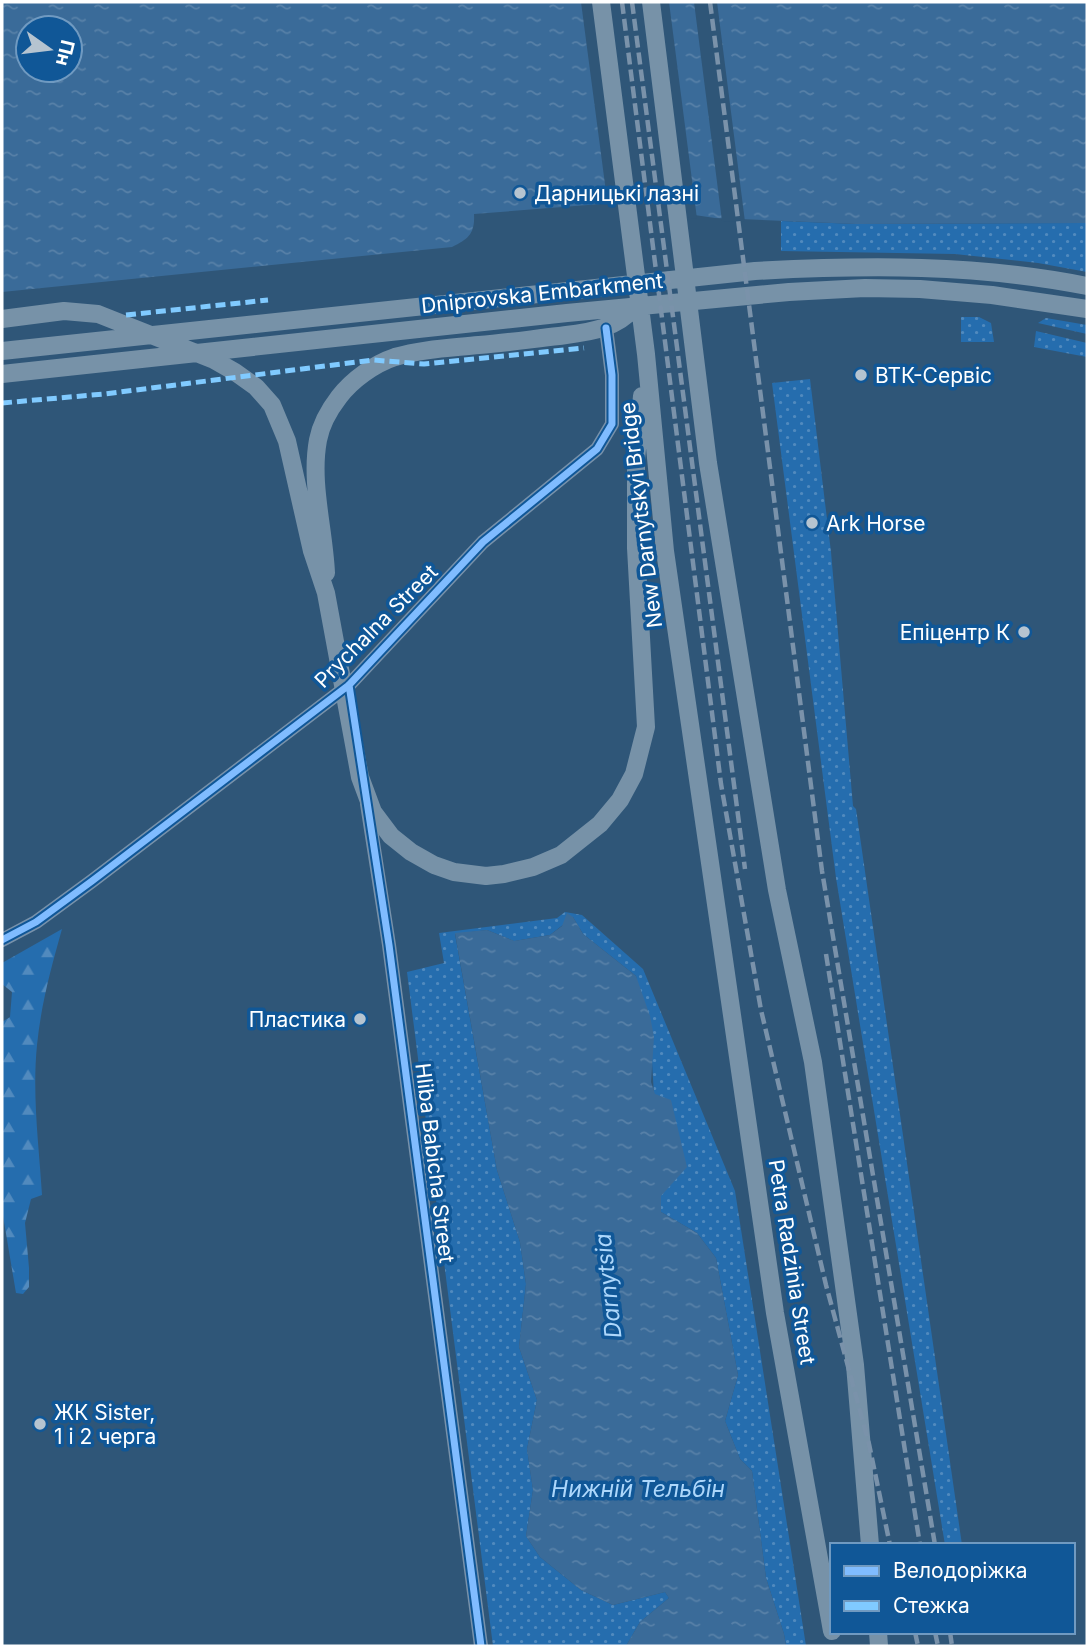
<svg xmlns="http://www.w3.org/2000/svg" width="1089" height="1648" font-family="Inter,sans-serif">
	<style>
		.grass { fill: url(#grass-dots) }
		.forest { fill: url(#forest-firs) }
		.water { fill: url(#water-ripples); fill-rule: evenodd }
		.pier { fill: #2f5678 }
		.lines { fill: none; stroke-linecap: round; stroke-linejoin: round }
		.minor { stroke: #7892ab; stroke-width: 14 }
		.major { stroke: #7792a8; stroke-width: 18 }
		.rail { stroke: #7a92aa; stroke-width: 4.5; stroke-dasharray: 12 5; stroke-linecap: butt }
		.quiet { stroke: #80caff; stroke-width: 5; stroke-dasharray: 10 5; stroke-linecap: butt }
		.cycleway-casing { stroke: #105797; stroke-width: 11 }
		.cycleway { stroke: #80bcff; stroke-width: 7 }
		.poi-dot { fill: #b6c4d0; stroke: #105797; stroke-width: 2.5 }
		.labels { text-anchor: middle; dominant-baseline: central; stroke-width: 7; stroke-linejoin: round; paint-order: stroke }
		.poi-label { font-size: 21px; fill: #fff; stroke: #105797; text-anchor: start }
		.street-label { font-size: 21px; fill: #fff; stroke: #105797 }
		.water-label { font-size: 23px; font-style: italic; fill: #add7fb; stroke: #105797 }
	</style>
	<defs>
		<pattern id="grass-dots" width="8" height="8" patternUnits="userSpaceOnUse" patternTransform="scale(1.75)"><rect width="8" height="8" fill="#256dae"/><path d="M2 2h.1M6 6h.1" fill="none" stroke="#518abe" stroke-width="1.8" stroke-linecap="round"/></pattern>
		<pattern id="forest-firs" width="22" height="20" patternUnits="userSpaceOnUse" patternTransform="scale(1.75)"><rect width="22" height="20" fill="#256dae"/><path d="M5 1l3.5 6h-7zM16 11l3.5 6h-7z" fill="#518abe"/></pattern>
		<pattern id="water-ripples" width="26" height="14" patternUnits="userSpaceOnUse" patternTransform="scale(1.75)"><rect width="26" height="14" fill="#3a6b99"/><path d="M2 4q2-2 4 0t4 0M15 11q2-2 4 0t4 0" fill="none" stroke="#5881a8"/></pattern>
	</defs>
	<rect width="100%" height="100%" fill="#2f5678"/>
	<path class="grass" d="M781,221L856,224L1087,223V272L1038,263L955,254L781,251Z
		M961,317H979L991,323L994,342H961Z
		M1046,318L1087,325V334L1038,323Z
		M1036,331L1087,343V357L1034,347Z
		M810,379L831,552L853,806L856,809L962,1545H945L836,878L772,383Z
		M565,912L582,915L643,969L735,1191L806,1646H786L784,1634L766,1578L752,1471L740,1459L725,1421L738,1375L716,1258L697,1233L661,1212L652,1062L636,976L583,934L573,917L550,935L514,941L487,930L455,934L497,1170L520,1242L526,1284L519,1347L537,1400L527,1449L533,1490L526,1536L540,1557L581,1590L613,1605L665,1592L669,1598L640,1622L626,1646H493L407,972L444,963L439,933L557,918Z"/>
	<path class="forest" d="M62,929C51,968 41,1005 37,1045C32,1095 39,1146 42,1195L31,1199L25,1223L29,1268V1287L23,1294L16,1293L2,1210V1022L10,1017L12,992L2,984V963Z"/>
	<path class="water" d="M2,2H1087V223L856,224L715,218L613,203L474,214C475,233 469,239 452,247L2,292ZM28,28H70V70H28Z
		M567,913L573,917L583,934L636,976L650,1016L654,1037L651,1082L655,1094L671,1100L687,1167L661,1196V1212L697,1233L716,1258L738,1375L725,1421L740,1459L752,1471L766,1578L784,1634L786,1646H626L640,1622L669,1598L665,1592L613,1605L581,1590L540,1557L526,1536L533,1490L527,1449L537,1400L519,1347L526,1284L520,1242L497,1170L455,933L487,930L514,941L550,935L562,926Z"/>
	<path class="pier" d="M581,2H669L697,219L608,207Z
		M694,2H717L745,222L722,221Z"/>
	<g class="lines">
		<path class="minor" d="M367,804L389,945L481,1646
			M2,940L36,922L92,881L349,685L483,542L597,449L612,424V375L606,328"/>
		<path class="major" d="M601,2L646,354L665,551L775,1313L832,1631
			M651,2L708,463L777,890L813,1062L855,1365L870,1545
			M2,319L64,311L98,314L214,360L235,372L256,387L272,405L287,441L312,551L326,593L360,777L373,812L391,836L411,852L434,865L454,872L486,876L504,874L533,867L561,855L600,824L620,800L634,774L646,727L636,548V460L642,396
			M2,351L755,271C867,265 977,264 1087,286
			M2,374L567,313L789,292L865,288L920,289L992,295L1087,309
			M326,573C324,529 310,483 318,440C321,424 329,410 339,397C352,380 374,364 395,357C422,349 451,348 479,345C506,343 532,339 559,336C589,332 615,330 636,306
			M878,1632L879,1646"/>
		<path class="rail" d="M622,2L721,784L761,1010L826,1285L869,1444L890,1545
			M632,2L745,869
			M710,2L822,871L935,1545
			M826,954L920,1545
			M915,1632L918,1646
			M935,1632L938,1646
			M950,1632L952,1646"/>
		<path class="quiet" d="M126,315L268,300
			M2,403L104,394L373,360L424,364L584,348"/>
		<g class="cycleway-casing">
			<path id="cycleway" d="M349,685L389,945L481,1646
				M2,940L36,922L92,881L349,685L483,542L597,449L612,424V375L606,328"/>
		</g>
		<use href="#cycleway" class="cycleway"/>
	</g>
	<g class="poi-dot">
		<circle cx="520" cy="193" r="7"/>
		<circle cx="861" cy="375" r="7"/>
		<circle cx="812" cy="523" r="7"/>
		<circle cx="1024" cy="632" r="7"/>
		<circle cx="360" cy="1019" r="7"/>
		<circle cx="40" cy="1424" r="7"/>
	</g>
	<g class="labels">
		<g class="poi-label">
			<text x="534" y="193">Дарницькі лазні</text>
			<text x="875" y="375">ВТК-Сервіс</text>
			<text x="826" y="523">Ark Horse</text>
			<text x="1010" y="632" text-anchor="end">Епіцентр К</text>
			<text x="346" y="1019" text-anchor="end">Пластика</text>
			<text x="54" y="1412">ЖК Sister,<tspan x="54" dy="24">1 і 2 черга</tspan></text>
		</g>
		<g class="street-label">
			<text transform="translate(542 293) rotate(-6)">Dniprovska Embarkment</text>
			<text transform="translate(641 515) rotate(-97)">New Darnytskyi Bridge</text>
			<text transform="translate(376 626) rotate(-45)">Prychalna Street</text>
			<text transform="translate(435 1163) rotate(83)">Hliba Babicha Street</text>
			<text transform="translate(792 1262) rotate(81)">Petra Radzinia Street</text>
		</g>
		<g class="water-label">
			<text transform="translate(608 1286) rotate(-96)">Darnytsia</text>
			<text x="638" y="1489">Нижній Тельбін</text>
		</g>
	</g>
	<rect width="1089" height="1648" fill="none" stroke="#ffffff" stroke-width="7"/>
	<rect x="830" y="1543" width="245" height="91" fill="#105797" stroke="#709ac1" stroke-width="2"/>
	<rect x="844" y="1566" width="35" height="10" fill="#80bcff" stroke="#709ac1" stroke-width="2"/>
	<text x="893" y="1578" font-size="21" fill="#ffffff">Велодоріжка</text>
	<rect x="844" y="1601" width="35" height="10" fill="#80caff" stroke="#709ac1" stroke-width="2"/>
	<text x="893" y="1613" font-size="21" fill="#ffffff">Стежка</text>
	<g transform="translate(49 49) rotate(104)"><circle r="33" fill="#105797" stroke="#709ac1" stroke-width="2"/>
	<path d="M0-5L12 26L0 18L-12 26Z" fill="#b6c4d0"/>
	<text y="-10" font-size="19" font-weight="bold" text-anchor="middle" fill="#ffffff">Пн</text>
	</g>
</svg>
